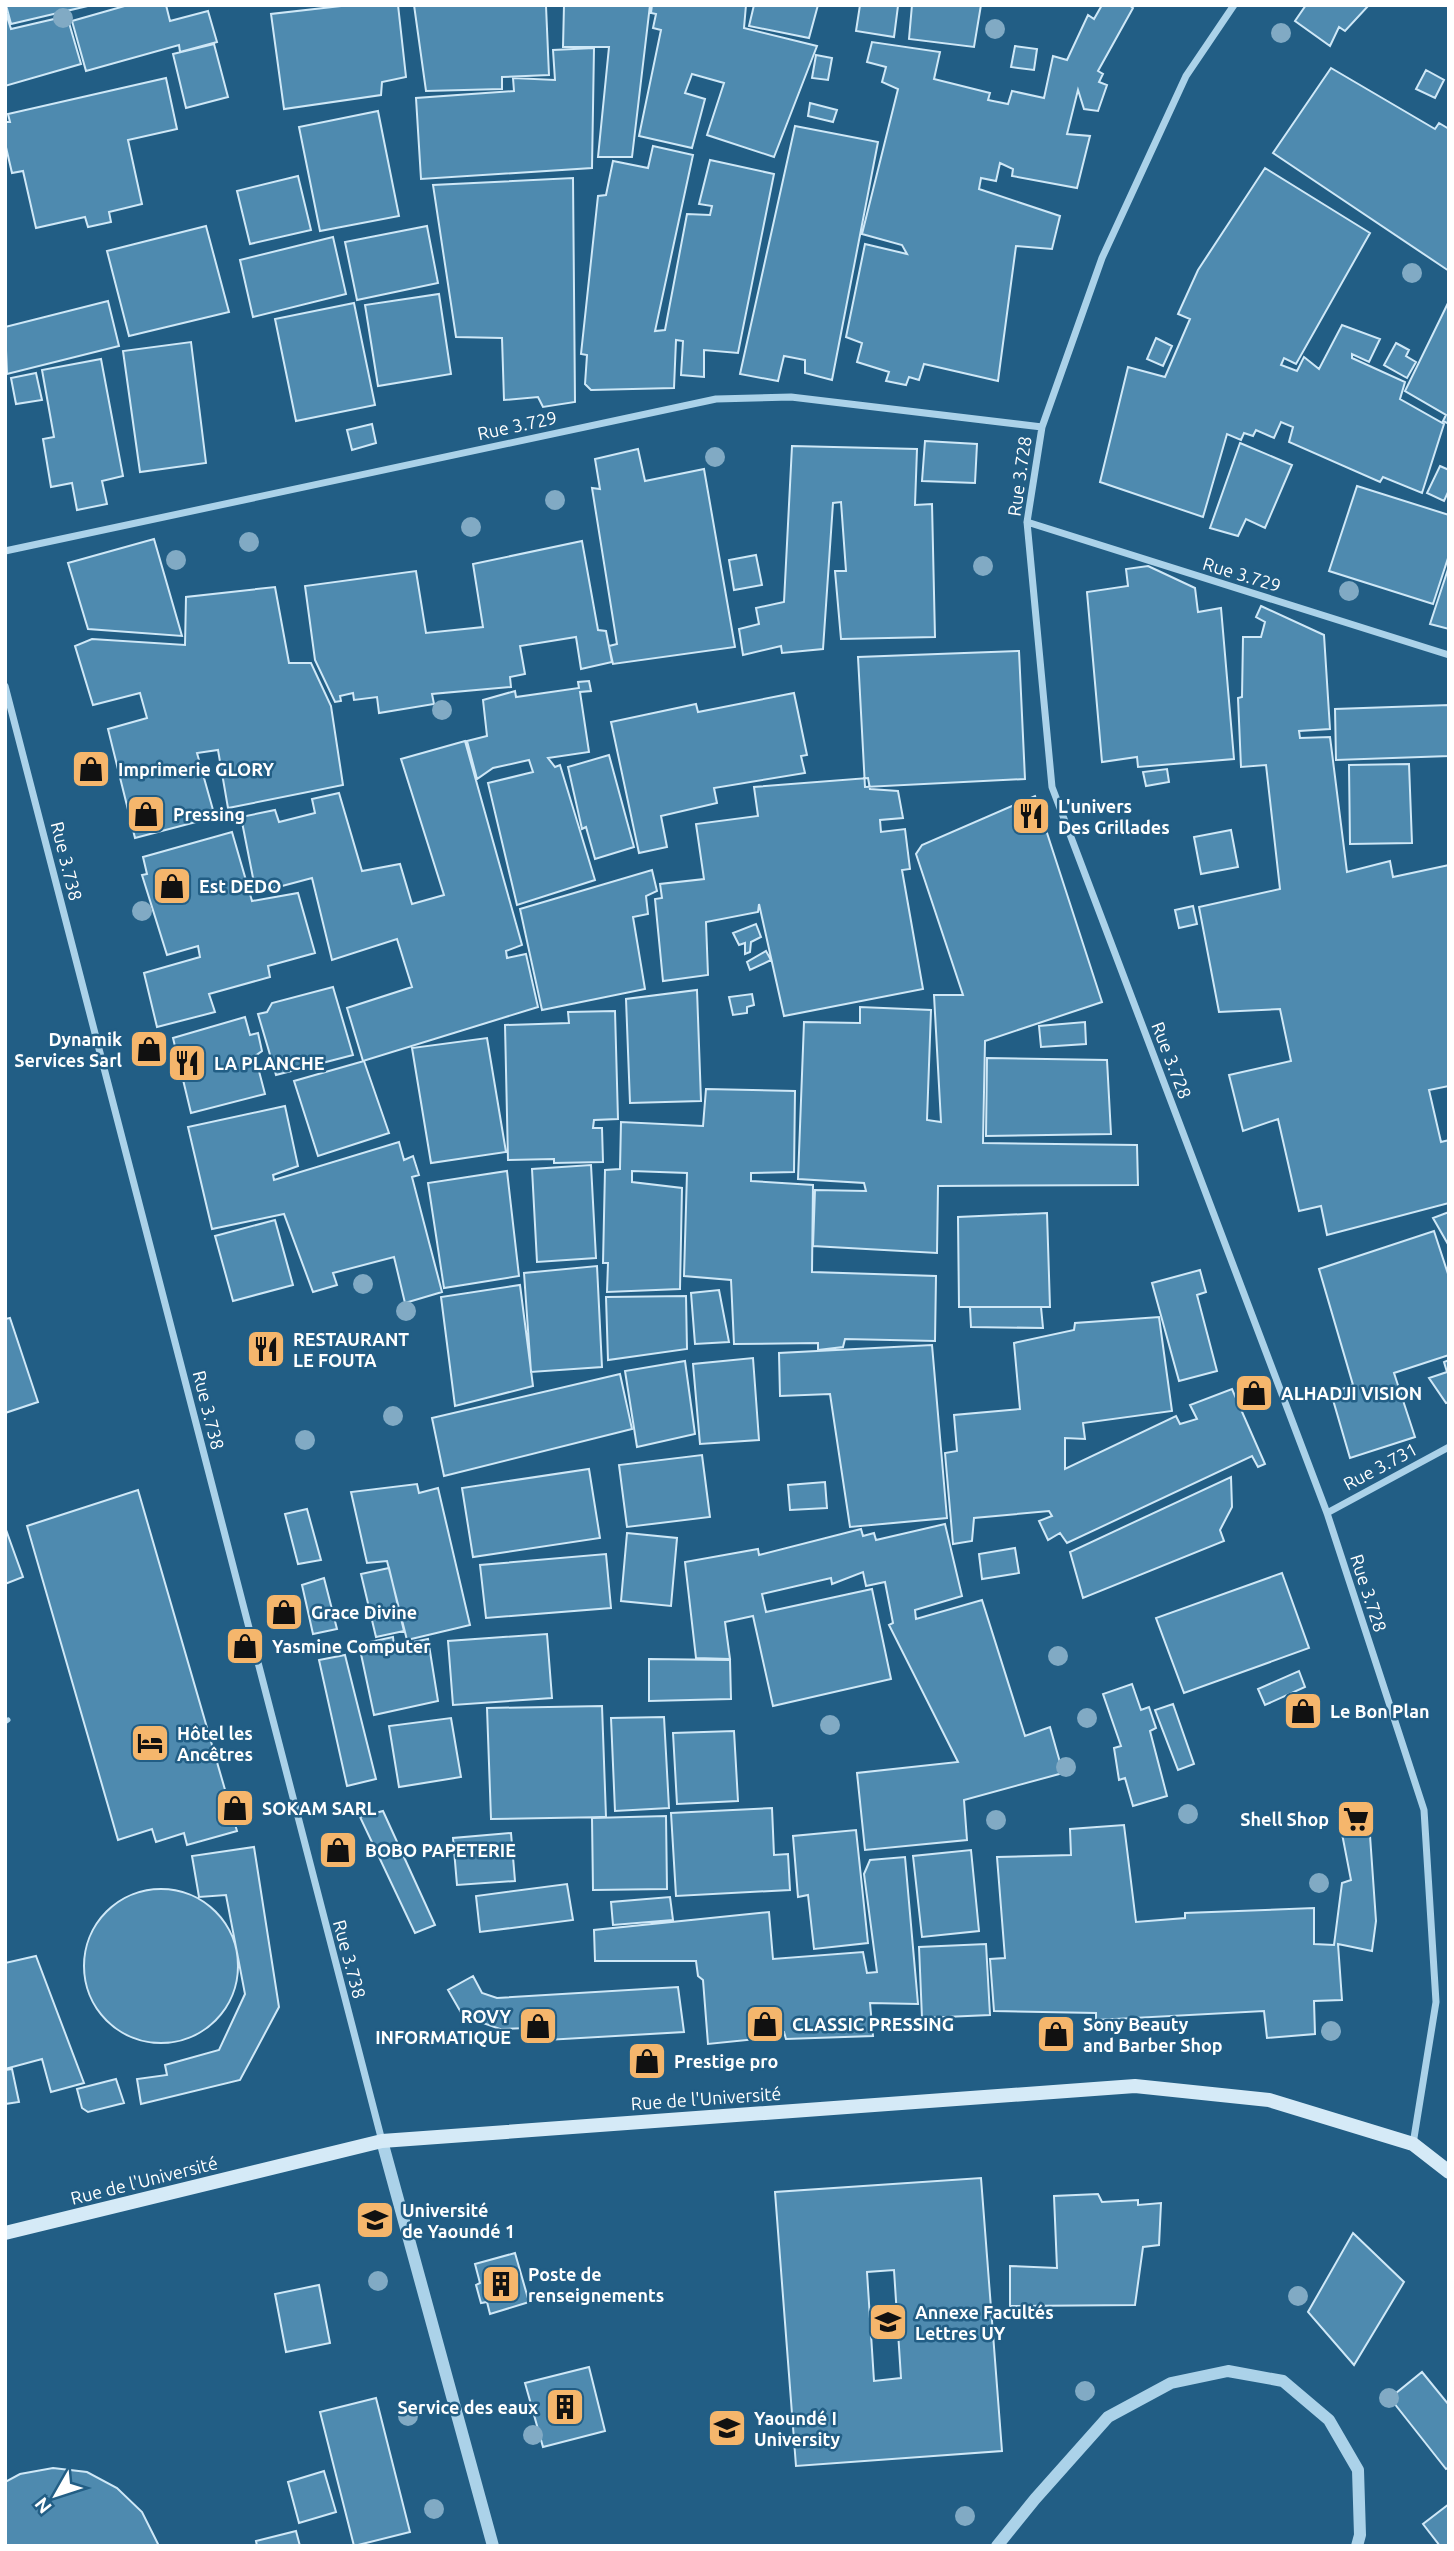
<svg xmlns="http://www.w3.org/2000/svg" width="1454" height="2551" font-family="Ubuntu,sans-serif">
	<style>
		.building { fill: #4e8aaf; stroke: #cfe8f7; stroke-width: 2; fill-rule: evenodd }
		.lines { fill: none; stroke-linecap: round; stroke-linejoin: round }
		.service { stroke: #abd2e9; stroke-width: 5 }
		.minor { stroke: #abd2e9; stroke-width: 7 }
		.tertiary { stroke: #abd2e9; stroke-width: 12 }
		.secondary { stroke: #d5eaf7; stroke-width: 14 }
		.tree { fill: #81aac4 }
		.labels { text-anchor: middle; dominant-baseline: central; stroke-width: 5; stroke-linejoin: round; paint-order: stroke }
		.street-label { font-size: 18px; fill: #fff; stroke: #225e85 }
		.poi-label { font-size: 18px; font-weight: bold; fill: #fff; stroke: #225e85; text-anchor: start }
	</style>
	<rect width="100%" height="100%" fill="#225e85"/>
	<path class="building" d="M6,5H92L11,24Z
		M128,5H166L170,21L208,11L217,42L180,52L179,45L86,71L72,21Z
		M350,5H398L406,77L382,82L381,95L284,109L271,14Z
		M414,5L546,6L549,75L502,77V89L426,91Z
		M564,5H650L632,157H598L609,47H563Z
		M652,5H746L744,28L817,46L774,157L707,135L724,83L692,74L685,93L705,99L692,148L639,136L661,30L653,28L656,14L651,13Z
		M754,5H818L809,38L749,26Z
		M860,5L898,6L894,37L856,31Z
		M912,5H981L974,47L909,39Z
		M1102,5H1129L1133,8L1098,71L1103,74L1099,82L1107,85L1098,111L1084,109L1078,90L1067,134L1090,136L1077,188L1012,176L1013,169L1000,163L996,181L981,178L979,189L1060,216L1052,249L1016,246L998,381L924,364L919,380L909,377L906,385L886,381L889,372L857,362L862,343L846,337L865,244L907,254L902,245L862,234L898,89L882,82L886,67L867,62L872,42L940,52L934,79L990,93L988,100L1008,104L1012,91L1044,98L1053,56L1067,60L1088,15L1094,19Z
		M1306,5H1369L1345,31L1339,27L1330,46L1295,21Z
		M5,10L11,29L67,16L81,64L5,86Z
		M214,44L228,97L186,108L173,54Z
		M1015,46L1037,49L1034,70L1011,67Z
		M594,48L592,168L421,179L416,98L514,91L513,78L555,80L553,50Z
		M816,55L832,58L828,80L812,78Z
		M1331,68L1435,129L1439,123L1449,129V271L1273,153Z
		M1426,70L1444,80L1435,98L1416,89Z
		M166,78L177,129L128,140L142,204L109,212L111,222L88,227L85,217L36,228L23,171L12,173L5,143V122H10L8,114Z
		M810,103L837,110L833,122L808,116Z
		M378,111L399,216L320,231L299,127Z
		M795,126L878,142L832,380L805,373V360L784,356L778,381L740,374Z
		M653,146L693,155L655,331L665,330L687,214L710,215L712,206L699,204L710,160L774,174L738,353L704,350V377L681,375L683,341L676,340L674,388L591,390L585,384L587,355L581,354L598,196L606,195L613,161L648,168Z
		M1265,168L1370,233L1296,364L1284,358L1281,365L1297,371L1304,357L1319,369L1342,325L1380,339L1369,362L1352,354V358L1405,382L1400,399L1444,424L1422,493L1383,477L1380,482L1289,442L1293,427L1281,422L1274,438L1256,430L1253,436L1244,433L1241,440L1227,434L1203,517L1100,482L1128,367L1165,377L1190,319L1178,314L1198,270Z
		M298,176L311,230L250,244L237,191Z
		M573,178L575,402L543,407L538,397L504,400L502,338L456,337L433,185Z
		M206,226L229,312L129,336L107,251Z
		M427,226L438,283L357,300L345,242Z
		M333,237L346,294L253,317L240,260Z
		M439,294L451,374L378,386L365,305Z
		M108,301L119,346L7,374L5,327Z
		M1449,301V424L1443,421L1446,415L1405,391Z
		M354,303L375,405L296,421L275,319Z
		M1156,338L1172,346L1163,366L1147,359Z
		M191,342L206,463L140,472L123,351Z
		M1396,343L1409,350L1406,356L1416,362L1407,378L1384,365Z
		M101,359L123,476L102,481L107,504L77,510L72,483L51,487L43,439L54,437L42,370Z
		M36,373L42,400L16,404L11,378Z
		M372,424L376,443L352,450L347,430Z
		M925,441L977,444L975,483L922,481Z
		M1240,443L1292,465L1265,528L1246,519L1238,536L1210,528Z
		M792,446L917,449L915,505L932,504L935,637L841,639L835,571H846L841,502L833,503L823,649L782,653L781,646L743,655L739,629L759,624L756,608L784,602Z
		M638,449L645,481L704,469L735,647L613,664L609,646L617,644L592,488L600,489L595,459Z
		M1440,466L1449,470V490L1444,501L1427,493Z
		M1357,486L1449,515V555L1433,604L1329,571Z
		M154,539L182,636L88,629L68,563Z
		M582,541L598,630L606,631L612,662L581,669L576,637L520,646L525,674L510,677L511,687L432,694L434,704L379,713L377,697L354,700L353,693L340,696L341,701L335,702L315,660L305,586L416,571L426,633L483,627L473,564Z
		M756,555L762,585L734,590L729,560Z
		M1148,566L1195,588L1198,612L1221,608L1234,759L1138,767L1137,757L1102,762L1087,592L1128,586L1126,569Z
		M1449,566V629L1430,624Z
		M275,587L289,663H311L331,706L343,785L228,808L218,750L197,753L215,817L135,838L108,729L147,718L140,693L93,705L75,646L92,639L185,645L186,597Z
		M1261,606L1324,635L1330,729L1299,731L1300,738L1330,737L1347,872L1390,861L1393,877L1449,865V1086L1429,1090L1441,1142L1449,1140V1203L1327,1235L1321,1206L1299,1211L1278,1119L1243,1131L1229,1075L1291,1061L1280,1009L1219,1012L1199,907L1280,889L1266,765L1241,767L1238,698L1242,697L1243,637H1261L1265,622L1256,617Z
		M1019,651L1025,779L865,787L858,657Z
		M589,681L591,691L580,692L589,752L548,758L555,767L560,765L595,880L517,905L488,783L533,772L529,760L493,768L477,779L467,741L487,736L483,700L515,691L516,697L579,688L578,682Z
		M794,693L807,755L801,756L805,773L714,788L717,803L661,816L667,847L639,853L611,722L696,704L698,712Z
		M1449,705V756L1336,760L1335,709Z
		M465,741L522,945L506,951L507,958L526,954L538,1007L363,1061L347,1008L412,987L397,939L332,960L312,878L256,893L241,817L275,810L279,822L315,813L312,799L339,793L362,871L400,864L412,904L444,895L401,759Z
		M609,755L634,847L595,859L586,827L582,829L568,767Z
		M1409,764L1412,843L1350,844L1349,765Z
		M1167,769L1169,782L1146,786L1143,772Z
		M868,778L870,789L898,791L903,818L880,820L881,832L905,829L910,869L902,870L923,989L784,1016L759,904L758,912L706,922L708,975L663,981L655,899L662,898L660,884L704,879L696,824L758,816L754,787Z
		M1035,796L1102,1002L985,1041L983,1143L1137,1145L1138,1185L938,1186L937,1253L813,1246L815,1190L866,1191L864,1183L798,1179L804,1022L860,1023V1007L931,1010L927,1120L941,1122L934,995H963L916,854L922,845Z
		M1231,830L1238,867L1201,874L1194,837Z
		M232,832L252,901L298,893L315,953L268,966L270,977L209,994L215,1012L157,1027L144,973L200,957L198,946L167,955L142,875L147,874L143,857Z
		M652,870L657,891L646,896L648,914L633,917L645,989L542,1010L520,909Z
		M1193,906L1197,924L1179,928L1175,910Z
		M756,924L761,937L751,942L750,952L745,954V943L739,945L733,933Z
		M766,951L771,960L750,970L747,962Z
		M333,987L353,1055L276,1075L258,1014L267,1012L272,1003Z
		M697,990L701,1101L630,1103L626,999Z
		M752,994L754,1005L747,1007V1013L733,1015L729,997Z
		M615,1011L618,1119L594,1120L593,1128H602L603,1162L554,1163V1159L508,1160L505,1025L569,1023L568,1012Z
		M245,1017L250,1035L258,1033L262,1051L255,1056L265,1094L191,1113L173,1038Z
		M1085,1022L1086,1044L1041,1047L1039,1026Z
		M487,1038L506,1152L431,1163L412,1048Z
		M987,1058L1107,1060L1111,1134L986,1136Z
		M364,1061L389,1133L318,1156L294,1081Z
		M706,1089L795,1091L794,1172L751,1173V1181L813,1185L812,1272L936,1276L935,1341L845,1339L843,1347L818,1350V1343L734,1344L731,1280L684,1276L687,1173L632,1171V1182L682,1188L680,1289L607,1292L608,1263H603L605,1170L620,1169L621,1122L703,1126Z
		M285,1106L298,1166L273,1175L274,1180L399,1142L404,1160L413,1156L419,1175L412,1177L442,1292L405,1303L394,1257L333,1273L337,1285L313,1292L284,1214L212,1229L188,1127Z
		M591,1165L596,1258L537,1262L532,1169Z
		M507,1171L519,1276L444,1288L428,1183Z
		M1449,1212V1246L1433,1218Z
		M1047,1213L1050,1307H959L958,1217Z
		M275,1220L293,1285L233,1301L215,1236Z
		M1434,1231L1449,1277V1355L1394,1373L1415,1437L1350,1458L1331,1393L1353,1385L1319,1269Z
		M597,1266L602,1367L531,1372L524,1273Z
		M1200,1270L1206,1292L1197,1295L1217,1371L1179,1381L1152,1283Z
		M520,1285L533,1386L455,1406L441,1297Z
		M719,1290L729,1342L695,1344L691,1293Z
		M686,1296L687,1349L608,1360L606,1297Z
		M970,1307H1041L1043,1328L971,1327Z
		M1159,1317L1172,1411L1083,1423L1085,1439L1065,1438V1469L1176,1416L1180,1424L1197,1419L1190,1405L1232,1389L1265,1464L1258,1467L1252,1456L1067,1543L1060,1533L1048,1540L1039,1521L1052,1516L1049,1511L974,1518L972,1541L953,1544L945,1453L957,1451L954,1415L1020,1409L1014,1343L1074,1330L1075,1323Z
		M10,1318L38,1402L5,1413V1319Z
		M932,1345L947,1518L850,1527L830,1394L780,1396L779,1353Z
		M753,1358L759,1440L700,1444L693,1364Z
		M1449,1360V1402L1446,1403L1429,1378L1447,1372L1444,1362Z
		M685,1361L695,1434L637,1447L625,1371Z
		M620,1374L632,1429L444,1476L432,1418Z
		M702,1455L710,1517L627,1527L619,1465Z
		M589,1469L600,1538L473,1557L462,1488Z
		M1231,1477L1232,1507L1220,1530L1224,1541L1083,1598L1070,1552Z
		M825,1482L827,1508L790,1510L788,1485Z
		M417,1484L419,1493L438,1488L470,1625L407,1640L387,1561L367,1563L351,1492Z
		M138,1490L237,1831L187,1845L184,1833L156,1842L152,1829L118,1840L27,1526Z
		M307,1509L321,1560L298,1564L285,1514Z
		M945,1524L962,1596L915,1610L916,1619L982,1600L1025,1736L1050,1727L1063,1773L964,1800L967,1840L865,1850L857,1773L958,1762L889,1625L893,1623L885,1582L866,1586L863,1572L832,1584L831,1578L762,1594L766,1612L872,1589L891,1679L773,1706L753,1616L725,1622L730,1659L696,1658L685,1562L758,1549L759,1555L861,1529L863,1536L874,1533L876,1540Z
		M5,1527L23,1577L5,1584Z
		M627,1533L677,1538L671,1606L621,1601Z
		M1015,1548L1019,1573L982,1579L979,1554Z
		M606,1554L611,1608L486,1618L480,1565Z
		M389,1568L404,1631L376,1637L361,1574Z
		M1282,1573L1309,1648L1184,1693L1156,1618Z
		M324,1578L337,1629L313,1634L302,1585Z
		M547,1634L552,1698L453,1705L448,1641Z
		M393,1637L394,1646L428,1639L438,1701L374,1715L361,1654L372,1652L370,1642Z
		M345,1655L376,1779L347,1786L319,1660Z
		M649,1659L730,1660L731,1699L649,1701Z
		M1299,1671L1305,1687L1265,1705L1258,1689Z
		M1132,1684L1141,1710L1149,1707L1156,1728L1150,1731L1167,1796L1133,1806L1125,1778L1119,1780L1114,1748L1121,1746L1103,1694Z
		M1173,1704L1194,1764L1178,1770L1155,1710Z
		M602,1706L606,1817L491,1819L487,1708Z
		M664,1717L669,1808L615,1811L611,1718Z
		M451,1718L461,1777L399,1787L389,1726Z
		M734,1731L738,1801L677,1804L673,1733Z
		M1368,1807L1376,1921L1372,1951L1338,1944L1342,2000L1314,2001L1315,2034L1267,2038L1264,2011L1096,2020V2013L994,2011L990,1959L1005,1958L997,1857L1071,1855L1070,1829L1124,1825L1136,1922L1185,1918V1913L1314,1908V1944L1334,1945L1342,1883L1351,1880L1338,1813Z
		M772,1808L774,1855L788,1854L790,1890L676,1896L671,1813Z
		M383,1811L435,1925L415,1933L360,1817Z
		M666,1816L667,1889L593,1890L592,1818Z
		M856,1830L868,1943L814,1949L808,1895L798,1897L793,1836Z
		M511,1833L515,1881L457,1885L453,1838Z
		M254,1847L279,2007L240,2080L141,2104L137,2079L167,2075L165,2065L219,2050L245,1994L226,1895L199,1897L192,1856Z
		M971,1850L979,1931L922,1937L913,1856Z
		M905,1857L918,2004L870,2003L873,2036L786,2039L784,2032H777V2037L708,2044L703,1980L698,1976L696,1961H595L594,1930L769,1912L773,1959L863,1952L867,1973L877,1972L864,1874L870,1860Z
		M567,1884L573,1920L480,1932L476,1896Z
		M84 1966a77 77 0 1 1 154 0a77 77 0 1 1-154 0Z
		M670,1897L673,1920L613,1925L611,1902Z
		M986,1944L990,2015L922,2018L919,1947Z
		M36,1956L84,2083L51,2092L42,2059L5,2069V1963Z
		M473,1976L482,1993L497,1998L678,1987L684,2032L529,2041L527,2028L500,2029L463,2016L448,1990Z
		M12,2069L19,2102L5,2104V2070Z
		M116,2079L124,2103L88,2112L82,2108L77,2089Z
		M981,2178L1002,2451L796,2466L775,2192ZM894,2270L901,2378L874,2381L867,2272Z
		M1098,2194L1102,2202L1138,2200V2205L1161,2203L1159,2245L1143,2247L1135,2305L1010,2306V2266L1057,2268L1054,2196Z
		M1353,2233L1404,2282L1354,2365L1308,2312Z
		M515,2253L529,2302L490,2314L487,2302L481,2303L476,2285L480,2283L475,2264Z
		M319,2285L330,2343L286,2352L275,2294Z
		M589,2367L605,2431L543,2447L525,2383Z
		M1422,2372L1449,2405V2467L1446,2469L1390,2398Z
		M376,2398L410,2532L354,2546L320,2412Z
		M53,2468L87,2472L117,2488L142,2512L159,2546H5V2482L20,2474Z
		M324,2471L336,2512L299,2523L288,2482Z
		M1449,2504V2546H1440L1423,2524Z
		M296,2531L300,2546H257L256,2541Z"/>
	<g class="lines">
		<path class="service" d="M5,1722L8,1720"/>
		<path class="minor" d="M1234,5L1186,76L1102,258L1042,427L1027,522L1052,787L1327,1513L1424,1810L1436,2002L1413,2144
			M1027,522L1449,655
			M5,551L716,399L791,397L1042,427
			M5,686L382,2141
			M1327,1513L1449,1447"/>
		<path class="tertiary" d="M382,2141L493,2546
			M997,2546L1035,2499L1108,2417L1171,2383L1228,2371L1283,2381L1329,2420L1358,2470L1360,2535L1357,2546"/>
		<path class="secondary" d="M5,2233L382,2141L1135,2086L1269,2100L1413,2144L1449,2172"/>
	</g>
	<g class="tree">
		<circle cx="63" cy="18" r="10"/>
		<circle cx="995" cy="29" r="10"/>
		<circle cx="1281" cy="33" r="10"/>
		<circle cx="1412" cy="273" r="10"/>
		<circle cx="715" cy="457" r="10"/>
		<circle cx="555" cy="500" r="10"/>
		<circle cx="471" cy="527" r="10"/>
		<circle cx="249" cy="542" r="10"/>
		<circle cx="176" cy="560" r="10"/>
		<circle cx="983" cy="566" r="10"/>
		<circle cx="1349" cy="591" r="10"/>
		<circle cx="442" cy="710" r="10"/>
		<circle cx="142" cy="911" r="10"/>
		<circle cx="363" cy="1284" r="10"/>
		<circle cx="406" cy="1311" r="10"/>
		<circle cx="393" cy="1416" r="10"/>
		<circle cx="305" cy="1440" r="10"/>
		<circle cx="1058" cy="1656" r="10"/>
		<circle cx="1087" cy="1718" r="10"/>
		<circle cx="830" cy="1725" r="10"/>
		<circle cx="1066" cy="1767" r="10"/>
		<circle cx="1188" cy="1814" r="10"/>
		<circle cx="996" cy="1820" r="10"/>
		<circle cx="1319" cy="1883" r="10"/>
		<circle cx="1331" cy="2031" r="10"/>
		<circle cx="378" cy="2281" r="10"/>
		<circle cx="1298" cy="2296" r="10"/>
		<circle cx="1085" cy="2391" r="10"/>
		<circle cx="1389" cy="2398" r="10"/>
		<circle cx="408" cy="2416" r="10"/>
		<circle cx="533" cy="2435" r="10"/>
		<circle cx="434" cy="2509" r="10"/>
		<circle cx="965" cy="2516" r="10"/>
	</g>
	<defs>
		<g id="shop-square" transform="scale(2.0125)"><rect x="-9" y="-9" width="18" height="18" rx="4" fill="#f5b66c" stroke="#225e85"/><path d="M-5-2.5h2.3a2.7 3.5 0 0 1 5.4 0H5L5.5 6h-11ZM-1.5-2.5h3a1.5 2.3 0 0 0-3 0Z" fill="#111"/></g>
		<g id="restaurant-square" transform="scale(2.0125)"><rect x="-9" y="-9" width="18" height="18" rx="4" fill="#f5b66c" stroke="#225e85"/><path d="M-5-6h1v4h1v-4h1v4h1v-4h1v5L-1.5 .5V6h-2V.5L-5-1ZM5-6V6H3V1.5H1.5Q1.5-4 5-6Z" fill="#111"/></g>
		<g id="hotel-square" transform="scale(2.0125)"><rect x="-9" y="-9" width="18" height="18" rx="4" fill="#f5b66c" stroke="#225e85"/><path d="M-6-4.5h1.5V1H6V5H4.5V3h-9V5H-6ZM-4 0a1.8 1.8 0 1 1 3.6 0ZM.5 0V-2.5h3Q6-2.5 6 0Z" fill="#111"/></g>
		<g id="supermarket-square" transform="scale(2.0125)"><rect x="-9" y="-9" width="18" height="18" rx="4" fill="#f5b66c" stroke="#225e85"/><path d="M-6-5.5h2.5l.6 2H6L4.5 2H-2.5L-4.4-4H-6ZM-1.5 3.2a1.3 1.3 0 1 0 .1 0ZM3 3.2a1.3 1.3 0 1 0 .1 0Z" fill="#111"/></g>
		<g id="university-square" transform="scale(2.0125)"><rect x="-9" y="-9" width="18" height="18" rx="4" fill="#f5b66c" stroke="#225e85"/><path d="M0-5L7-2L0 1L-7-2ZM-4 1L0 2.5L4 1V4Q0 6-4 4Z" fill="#111"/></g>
		<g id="building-square" transform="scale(2.0125)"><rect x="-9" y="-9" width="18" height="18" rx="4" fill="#f5b66c" stroke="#225e85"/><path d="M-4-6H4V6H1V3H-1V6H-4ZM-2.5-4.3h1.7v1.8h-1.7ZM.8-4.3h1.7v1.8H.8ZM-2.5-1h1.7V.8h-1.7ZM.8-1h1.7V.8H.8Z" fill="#111"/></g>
		<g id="school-square" transform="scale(2.0125)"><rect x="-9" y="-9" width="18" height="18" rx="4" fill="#f5b66c" stroke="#225e85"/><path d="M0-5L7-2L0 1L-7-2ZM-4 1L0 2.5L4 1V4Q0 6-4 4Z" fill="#111"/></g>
	</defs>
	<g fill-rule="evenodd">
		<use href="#shop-square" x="91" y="769"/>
		<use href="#shop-square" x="146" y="814"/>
		<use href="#restaurant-square" x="1031" y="816"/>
		<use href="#shop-square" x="172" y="886"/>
		<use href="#shop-square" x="149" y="1049"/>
		<use href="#restaurant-square" x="187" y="1063"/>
		<use href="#restaurant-square" x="266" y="1349"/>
		<use href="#shop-square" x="1254" y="1393"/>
		<use href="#shop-square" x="284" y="1612"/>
		<use href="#shop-square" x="245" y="1646"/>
		<use href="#shop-square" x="1303" y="1711"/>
		<use href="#hotel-square" x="150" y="1743"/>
		<use href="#shop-square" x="235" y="1808"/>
		<use href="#supermarket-square" x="1356" y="1819"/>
		<use href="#shop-square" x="338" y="1850"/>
		<use href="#shop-square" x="765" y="2024"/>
		<use href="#shop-square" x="538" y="2026"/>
		<use href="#shop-square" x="1056" y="2034"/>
		<use href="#shop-square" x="647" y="2061"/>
		<use href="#university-square" x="375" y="2220"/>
		<use href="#building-square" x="501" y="2284"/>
		<use href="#school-square" x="888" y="2322"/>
		<use href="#building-square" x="565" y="2407"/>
		<use href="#university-square" x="727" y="2428"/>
	</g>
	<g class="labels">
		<g class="street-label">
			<text transform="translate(517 425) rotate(-12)">Rue 3.729</text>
			<text transform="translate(1019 476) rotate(-82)">Rue 3.728</text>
			<text transform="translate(1242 574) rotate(17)">Rue 3.729</text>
			<text transform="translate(67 861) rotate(76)">Rue 3.738</text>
			<text transform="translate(1172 1060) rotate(69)">Rue 3.728</text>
			<text transform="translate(209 1410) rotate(76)">Rue 3.738</text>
			<text transform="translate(1380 1466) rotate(-28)">Rue 3.731</text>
			<text transform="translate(1369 1593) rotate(72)">Rue 3.728</text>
			<text transform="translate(350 1959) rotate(75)">Rue 3.738</text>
			<text transform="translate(706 2098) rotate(-4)">Rue de l'Université</text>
			<text transform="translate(144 2180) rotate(-14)">Rue de l'Université</text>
		</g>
		<g class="poi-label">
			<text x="118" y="769">Imprimerie GLORY</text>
			<text x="1058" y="806">L'univers<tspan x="1058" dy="21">Des Grillades</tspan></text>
			<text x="173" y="814">Pressing</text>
			<text x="199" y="886">Est DEDO</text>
			<text x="122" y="1039" text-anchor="end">Dynamik<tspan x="122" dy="21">Services Sarl</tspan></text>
			<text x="214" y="1063">LA PLANCHE</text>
			<text x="293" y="1339">RESTAURANT<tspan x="293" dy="21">LE FOUTA</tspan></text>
			<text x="1281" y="1393">ALHADJI VISION</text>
			<text x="311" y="1612">Grace Divine</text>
			<text x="272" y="1646">Yasmine Computer</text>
			<text x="1330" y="1711">Le Bon Plan</text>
			<text x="177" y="1733">Hôtel les<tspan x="177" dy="21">Ancêtres</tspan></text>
			<text x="262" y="1808">SOKAM SARL</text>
			<text x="1329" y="1819" text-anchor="end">Shell Shop</text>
			<text x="365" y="1850">BOBO PAPETERIE</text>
			<text x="511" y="2016" text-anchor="end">ROVY<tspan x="511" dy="21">INFORMATIQUE</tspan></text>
			<text x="792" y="2024">CLASSIC PRESSING</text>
			<text x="1083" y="2024">Sony Beauty<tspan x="1083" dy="21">and Barber Shop</tspan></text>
			<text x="674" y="2061">Prestige pro</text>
			<text x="402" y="2210">Université<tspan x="402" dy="21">de Yaoundé 1</tspan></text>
			<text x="528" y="2274">Poste de<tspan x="528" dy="21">renseignements</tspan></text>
			<text x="915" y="2312">Annexe Facultés<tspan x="915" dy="21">Lettres UY</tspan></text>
			<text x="538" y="2407" text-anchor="end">Service des eaux</text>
			<text x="754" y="2418">Yaoundé I<tspan x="754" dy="21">University</tspan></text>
		</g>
	</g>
	<rect width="1454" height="2551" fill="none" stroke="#ffffff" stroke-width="14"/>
	<g transform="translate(56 2495) rotate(231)" stroke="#225e85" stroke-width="5" paint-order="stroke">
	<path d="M0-5L12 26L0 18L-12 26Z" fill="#ffffff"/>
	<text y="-10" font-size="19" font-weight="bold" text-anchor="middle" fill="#ffffff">N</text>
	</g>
</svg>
